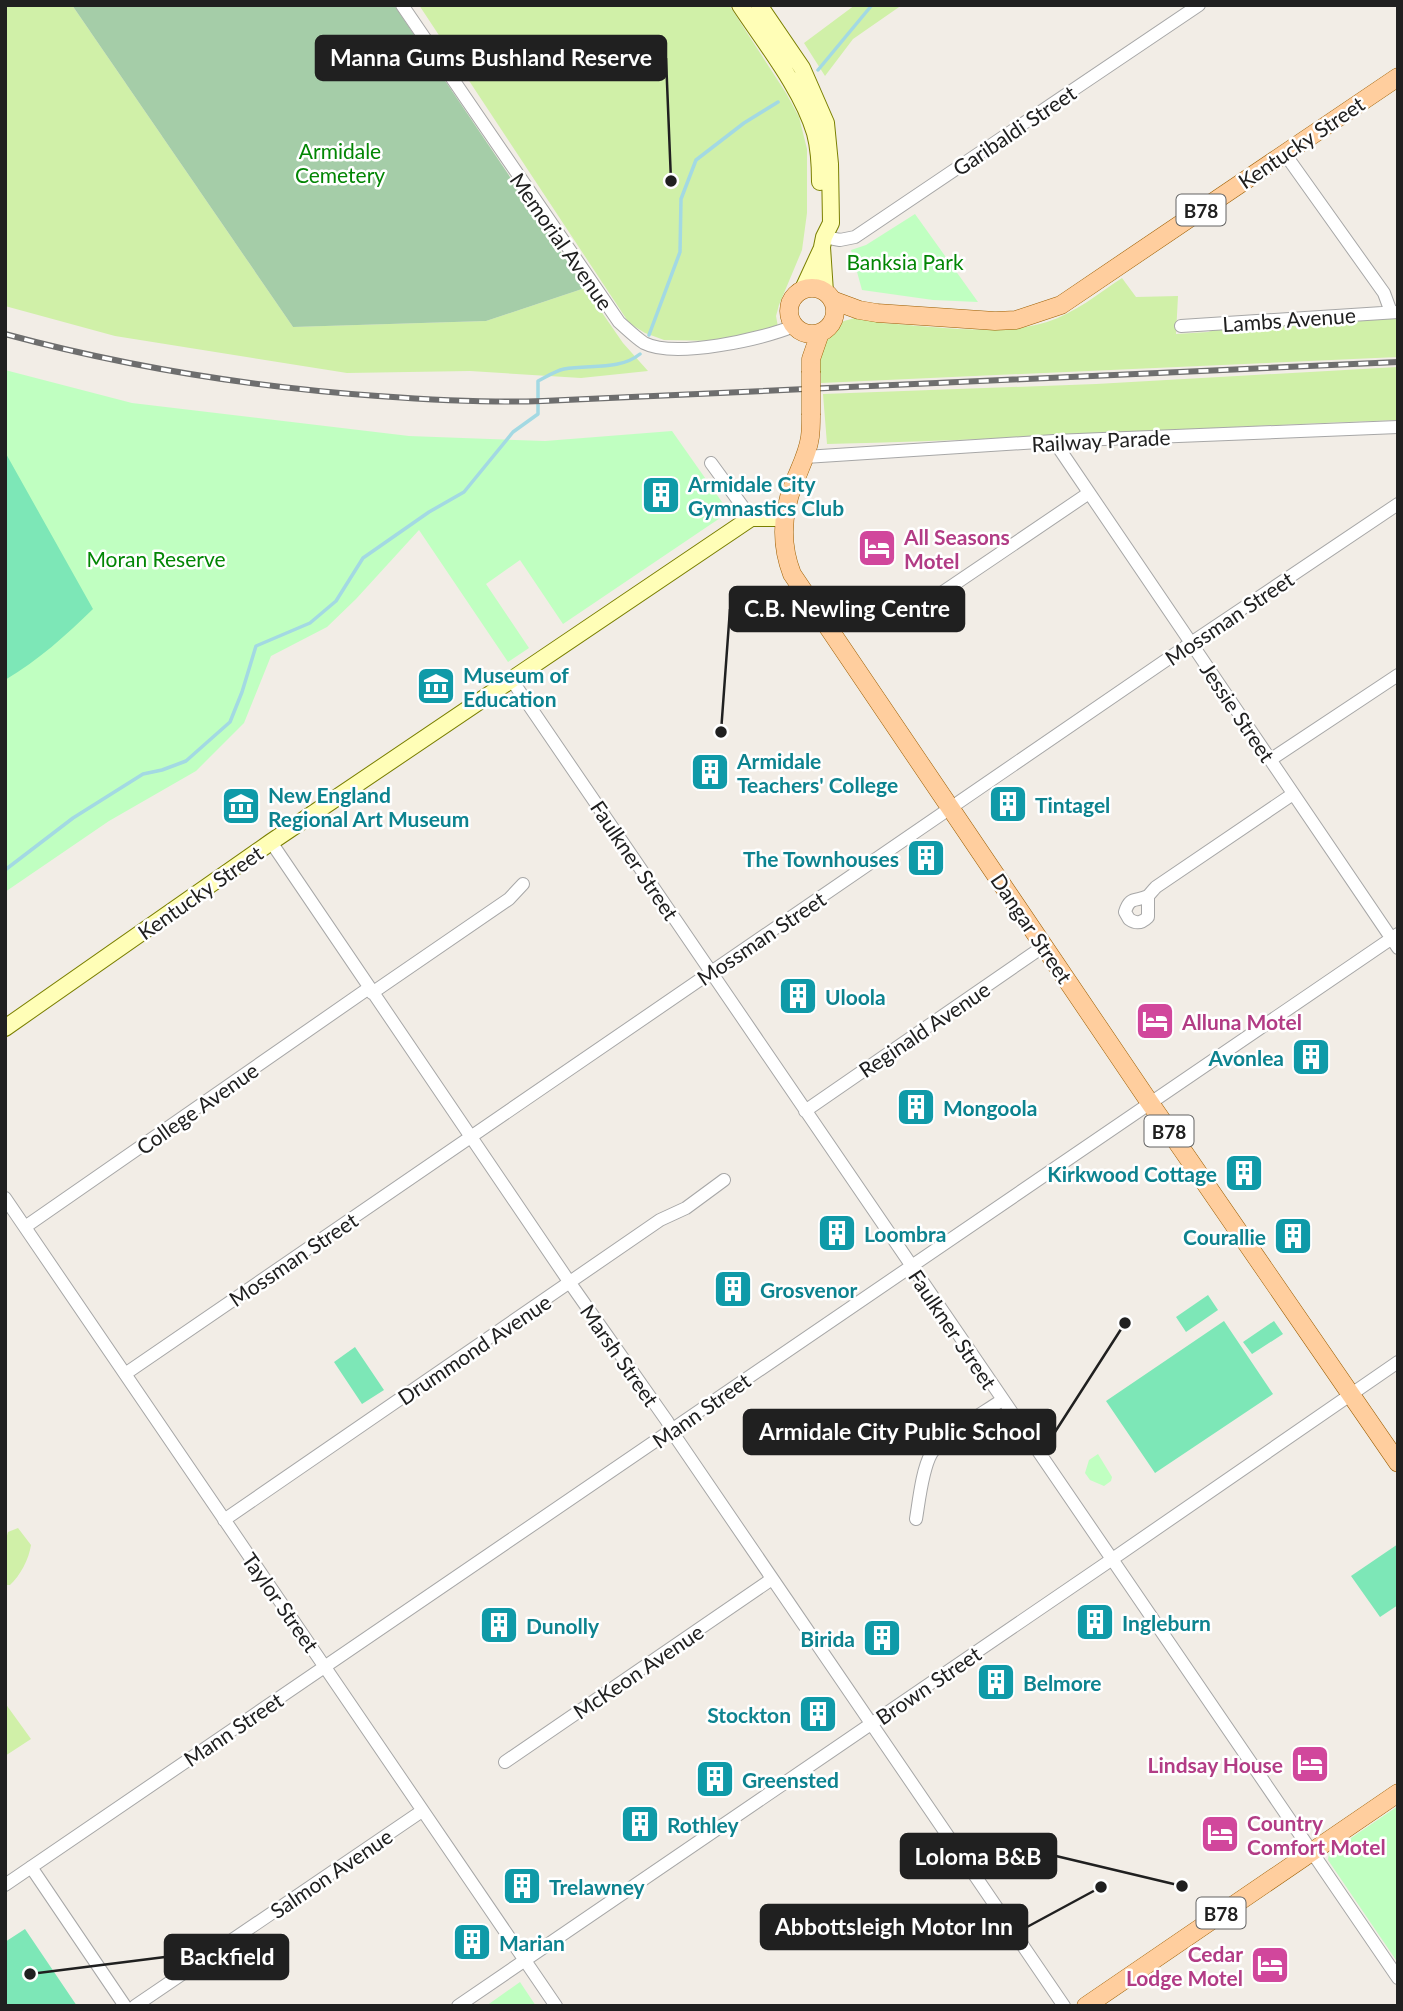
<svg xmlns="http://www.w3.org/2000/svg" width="1403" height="2011" font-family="Lato,sans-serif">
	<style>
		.grass { fill: #d0f0a8 }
		.cemetery { fill: #a5cda8 }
		.park { fill: #c0ffc1 }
		.pitch { fill: #7de7b7 }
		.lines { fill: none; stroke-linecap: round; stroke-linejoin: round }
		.stream { stroke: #a3d9e3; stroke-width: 3.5 }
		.street-casing { stroke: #a7a7a7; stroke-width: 14 }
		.secondary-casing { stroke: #7a7f00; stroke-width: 18 }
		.primary-casing { stroke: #9d5e00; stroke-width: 19 }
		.street { stroke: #fff; stroke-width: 12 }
		.secondary { stroke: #fffeb7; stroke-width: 16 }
		.primary { stroke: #ffce9e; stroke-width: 18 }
		.rail-casing { stroke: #6e6e6e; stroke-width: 6 }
		.rail { stroke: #fff; stroke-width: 3.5; stroke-dasharray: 10; stroke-linecap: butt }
		.primary-bridge-casing { stroke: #9d5e00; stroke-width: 19; stroke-linecap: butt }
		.primary-bridge { stroke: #ffce9e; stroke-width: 18 }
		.labels { text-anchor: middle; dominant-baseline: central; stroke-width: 5; stroke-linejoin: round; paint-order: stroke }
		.shield { fill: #fff; stroke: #636363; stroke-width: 2 }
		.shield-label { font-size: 19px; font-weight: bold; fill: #202020 }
		.street-label { font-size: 21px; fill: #202020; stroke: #fff }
		.park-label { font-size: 21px; fill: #028604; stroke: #fff }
		.culture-label { font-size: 21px; font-weight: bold; fill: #0d838f; stroke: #fff; text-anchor: start }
		.hotel-label { font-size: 21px; font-weight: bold; fill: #b23c85; stroke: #fff; text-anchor: start }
		.leader { fill: none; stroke: #202020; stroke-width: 2.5 }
		.callout-dot { fill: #202020; stroke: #fff; stroke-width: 2.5 }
		.callout { fill: #202020; stroke: #202020; stroke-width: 2.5 }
		.callout-label { font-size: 23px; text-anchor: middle; font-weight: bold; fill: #fff }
	</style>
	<rect width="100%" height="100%" fill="#f2ede6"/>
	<path class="grass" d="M5,5H72L293,327L486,321L585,288L623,343L648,371L581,378L470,371L347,373L115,336L5,306Z
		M419,5H729L786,93L799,117L807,149V213L802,250L779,305L776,316L778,327L719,341L664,340L645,333L629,323Z
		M855,5H902L853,39L825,76L804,43Z
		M1122,278L1136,297L1178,296L1176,334L1208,332L1221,327L1272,323L1398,318V357L821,383V373H817L823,343L833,328L844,321L862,316L881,323C931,326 1000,337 1047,322C1075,313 1098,294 1122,278Z
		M1398,367V420C1208,427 1018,440 827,444L823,394L1096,384Z
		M18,1528L31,1545C29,1559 20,1576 10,1585H5C5,1571 4,1544 8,1532Z
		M5,1703L31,1739L5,1756Z"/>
	<path class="cemetery" d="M72,5H394L585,288L486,321L293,327Z"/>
	<path class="park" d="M915,214L978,302L933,300L862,290L851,250L866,245Z
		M5,370L132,403L409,436L545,441L672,431L729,512L563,624L520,560L486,584L529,648L508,662L419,530L356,599L327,627L271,656L244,723L196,771L109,821L5,892Z
		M1098,1454L1112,1477L1111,1481L1104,1486L1090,1480L1085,1473L1089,1460Z
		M1398,1806V1963L1328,1860L1329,1853Z
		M520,1982L536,2006H486Z"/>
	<path class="pitch" d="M5,452L93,609C65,636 39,660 5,680Z
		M1208,1295L1218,1310L1186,1332L1176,1317Z
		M1224,1321L1273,1394L1155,1473L1106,1401Z
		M1274,1321L1283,1334L1252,1354L1243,1342Z
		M355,1347L384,1390L362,1404L334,1362Z
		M1398,1544V1605L1380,1617L1351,1576Z
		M25,1929L77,2006H5V1942Z"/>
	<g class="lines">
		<path class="stream" d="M818,70L872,5
			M649,335L680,252L681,199L696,160L744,123L778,102
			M5,870L73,818L143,774L162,770L186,761L230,722L242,692L256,646L310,623L336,601L363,558L429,512L464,492L513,432L538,414V381C546,377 555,371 564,369C589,364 619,371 640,354"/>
		<g class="street-casing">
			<path id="street" d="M402,5L619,322C627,329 635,337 644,343C675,359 762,339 794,326
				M1285,154L1384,293L1391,312
				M824,237L840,240L855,237L1199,5
				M1181,326L1398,312
				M1054,441L1398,948
				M805,457L1054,441L1398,427
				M711,463L751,518
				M920,599L940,594L1089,493
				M511,679L1398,1978
				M1270,760L1398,675
				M271,842L570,1283L667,1421L677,1439L1064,2006
				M1148,896V917C1142,923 1136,924 1129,919L1125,912C1130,895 1137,902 1148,896C1149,895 1154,889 1156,887L1293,794
				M372,993L509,899L523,884
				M805,1111L1044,946
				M5,1198L556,2006
				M25,1227L369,988
				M125,1374L1191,643L1398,504
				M916,1519C919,1501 922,1470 931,1454C941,1436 984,1413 1002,1400
				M224,1520L660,1220L686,1208L724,1180
				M505,1762L772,1579
				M31,1867L125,2006
				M5,1885L1398,934
				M135,2006L422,1811
				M458,2006L1111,1560L1398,1362"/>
		</g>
		<g class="secondary-casing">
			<path id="secondary" d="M740,5C765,43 802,89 815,133C819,148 820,166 820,182
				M759,5L802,68L826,123L830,164L831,223L824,237L822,247L825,292
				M803,289L821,250
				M5,1028L271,842L751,518H784"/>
		</g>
		<g class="primary-casing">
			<path id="primary" d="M789 311a23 23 0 1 1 46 0a23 23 0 1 1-46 0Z
				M832,300L859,310L877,313L995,321L1016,320L1061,305L1398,77
				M811,371V359L820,333
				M811,415C811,422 811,430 810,437C808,453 800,468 794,483C782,513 780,543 792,574L1150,1103L1398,1463
				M1086,2006L1398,1793"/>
		</g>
		<use href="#street" class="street"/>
		<use href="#secondary" class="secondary"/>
		<use href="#primary" class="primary"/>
		<g class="rail-casing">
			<path id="rail" d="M5,334C127,367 252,387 378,396C433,400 488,403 543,401L1398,362"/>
		</g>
		<use href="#rail" class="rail"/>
		<g class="primary-bridge-casing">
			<path id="primary-bridge" d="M811,415V371"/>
		</g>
		<use href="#primary-bridge" class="primary-bridge"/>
	</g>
	<defs>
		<g id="building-square" transform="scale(2.0125)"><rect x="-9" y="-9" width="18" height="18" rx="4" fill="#0f9aa8" stroke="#fff"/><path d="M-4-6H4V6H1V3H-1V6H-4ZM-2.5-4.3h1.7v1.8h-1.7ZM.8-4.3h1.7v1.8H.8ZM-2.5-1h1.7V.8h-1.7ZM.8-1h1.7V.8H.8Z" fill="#fff"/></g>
		<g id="hotel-square" transform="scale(2.0125)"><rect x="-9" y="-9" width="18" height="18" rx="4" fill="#d1479c" stroke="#fff"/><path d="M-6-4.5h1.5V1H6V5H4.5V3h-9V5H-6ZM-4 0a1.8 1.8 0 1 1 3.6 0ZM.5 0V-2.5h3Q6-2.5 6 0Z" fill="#fff"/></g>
		<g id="museum-square" transform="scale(2.0125)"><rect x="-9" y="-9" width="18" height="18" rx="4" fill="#0f9aa8" stroke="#fff"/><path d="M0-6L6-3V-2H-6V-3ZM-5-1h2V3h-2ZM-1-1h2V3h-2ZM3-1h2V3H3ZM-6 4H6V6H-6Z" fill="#fff"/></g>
	</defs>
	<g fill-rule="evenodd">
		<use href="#building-square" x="661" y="495"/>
		<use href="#hotel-square" x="877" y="548"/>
		<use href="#museum-square" x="436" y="686"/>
		<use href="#building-square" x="710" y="772"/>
		<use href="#building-square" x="1008" y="804"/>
		<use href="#museum-square" x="241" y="806"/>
		<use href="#building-square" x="926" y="858"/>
		<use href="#building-square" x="798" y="996"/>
		<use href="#hotel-square" x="1155" y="1021"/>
		<use href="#building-square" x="1311" y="1057"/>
		<use href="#building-square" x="916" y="1107"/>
		<use href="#building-square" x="1244" y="1173"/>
		<use href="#building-square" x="837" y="1233"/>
		<use href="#building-square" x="1293" y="1236"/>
		<use href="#building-square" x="733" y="1289"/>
		<use href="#building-square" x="1095" y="1622"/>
		<use href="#building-square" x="499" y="1625"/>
		<use href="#building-square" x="882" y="1638"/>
		<use href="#building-square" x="996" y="1682"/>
		<use href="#building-square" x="818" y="1714"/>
		<use href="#hotel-square" x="1310" y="1764"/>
		<use href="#building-square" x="715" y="1779"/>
		<use href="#building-square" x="640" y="1824"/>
		<use href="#hotel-square" x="1220" y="1834"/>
		<use href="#building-square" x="522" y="1886"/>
		<use href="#building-square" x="472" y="1942"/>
		<use href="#hotel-square" x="1270" y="1965"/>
	</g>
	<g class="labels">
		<g class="shield">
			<rect x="1176.5" y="194.5" width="49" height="31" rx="5"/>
			<rect x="1144.5" y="1115.5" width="49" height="31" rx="5"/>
			<rect x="1196.5" y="1897.5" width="49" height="31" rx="5"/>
		</g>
		<g class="shield-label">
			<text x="1201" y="210">B78</text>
			<text x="1169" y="1131">B78</text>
			<text x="1221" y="1913">B78</text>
		</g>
		<g class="street-label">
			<text transform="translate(1014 130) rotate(-34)">Garibaldi Street</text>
			<text transform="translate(1301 142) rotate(-34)">Kentucky Street</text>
			<text transform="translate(562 241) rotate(55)">Memorial Avenue</text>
			<text transform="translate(1289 319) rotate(-4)">Lambs Avenue</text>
			<text transform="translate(1101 440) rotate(-3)">Railway Parade</text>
			<text transform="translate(1229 618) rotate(-34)">Mossman Street</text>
			<text transform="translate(1238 712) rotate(56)">Jessie Street</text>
			<text transform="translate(635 860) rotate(56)">Faulkner Street</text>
			<text transform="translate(200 892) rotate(-35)">Kentucky Street</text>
			<text transform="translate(1032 928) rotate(56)">Dangar Street</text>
			<text transform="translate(761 938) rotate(-34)">Mossman Street</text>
			<text transform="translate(924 1029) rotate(-34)">Reginald Avenue</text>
			<text transform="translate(197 1108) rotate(-35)">College Avenue</text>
			<text transform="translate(293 1259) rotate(-34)">Mossman Street</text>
			<text transform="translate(953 1329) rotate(56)">Faulkner Street</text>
			<text transform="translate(474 1349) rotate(-34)">Drummond Avenue</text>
			<text transform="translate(620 1355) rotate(55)">Marsh Street</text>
			<text transform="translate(701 1410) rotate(-35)">Mann Street</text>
			<text transform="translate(281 1602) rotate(55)">Taylor Street</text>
			<text transform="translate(638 1671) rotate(-34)">McKeon Avenue</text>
			<text transform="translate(928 1685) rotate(-34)">Brown Street</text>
			<text transform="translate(233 1729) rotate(-34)">Mann Street</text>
			<text transform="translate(331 1873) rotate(-34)">Salmon Avenue</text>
		</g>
		<g class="park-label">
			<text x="340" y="150">Armidale<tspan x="340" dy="24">Cemetery</tspan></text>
			<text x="905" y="261">Banksia Park</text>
			<text x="156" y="558">Moran Reserve</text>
		</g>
		<g class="culture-label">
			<text x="688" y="483">Armidale City<tspan x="688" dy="24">Gymnastics Club</tspan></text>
			<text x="463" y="674">Museum of<tspan x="463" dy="24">Education</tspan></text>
			<text x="737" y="760">Armidale<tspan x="737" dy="24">Teachers' College</tspan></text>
			<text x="268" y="794">New England<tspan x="268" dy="24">Regional Art Museum</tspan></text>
			<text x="1035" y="804">Tintagel</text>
			<text x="899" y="858" text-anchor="end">The Townhouses</text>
			<text x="825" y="996">Uloola</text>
			<text x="1284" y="1057" text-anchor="end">Avonlea</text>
			<text x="943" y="1107">Mongoola</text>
			<text x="1217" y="1173" text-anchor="end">Kirkwood Cottage</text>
			<text x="864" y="1233">Loombra</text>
			<text x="1266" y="1236" text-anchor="end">Courallie</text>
			<text x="760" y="1289">Grosvenor</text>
			<text x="1122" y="1622">Ingleburn</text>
			<text x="526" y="1625">Dunolly</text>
			<text x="855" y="1638" text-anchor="end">Birida</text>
			<text x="1023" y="1682">Belmore</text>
			<text x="791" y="1714" text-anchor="end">Stockton</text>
			<text x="742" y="1779">Greensted</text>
			<text x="667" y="1824">Rothley</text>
			<text x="549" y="1886">Trelawney</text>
			<text x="499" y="1942">Marian</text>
		</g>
		<g class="hotel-label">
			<text x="904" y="536">All Seasons<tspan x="904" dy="24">Motel</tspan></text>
			<text x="1182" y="1021">Alluna Motel</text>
			<text x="1283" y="1764" text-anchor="end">Lindsay House</text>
			<text x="1247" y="1822">Country<tspan x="1247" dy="24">Comfort Motel</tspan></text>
			<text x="1243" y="1953" text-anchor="end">Cedar<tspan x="1243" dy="24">Lodge Motel</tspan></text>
		</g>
	</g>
	<path class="leader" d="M671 181L666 58M721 732L730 609M1125 1323L1055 1432M1182 1886L1056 1856M1101 1887L1027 1927M30 1974L165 1957"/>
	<g class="callout-dot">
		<circle cx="671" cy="181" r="7"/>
		<circle cx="721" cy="732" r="7"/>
		<circle cx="1125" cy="1323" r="7"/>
		<circle cx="1182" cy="1886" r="7"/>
		<circle cx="1101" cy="1887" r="7"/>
		<circle cx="30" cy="1974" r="7"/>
	</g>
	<g class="callout">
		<rect x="316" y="36" width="350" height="44" rx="7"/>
		<rect x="730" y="587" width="234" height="44" rx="7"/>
		<rect x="744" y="1410" width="311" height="44" rx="7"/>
		<rect x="901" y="1834" width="155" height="44" rx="7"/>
		<rect x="761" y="1905" width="266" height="44" rx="7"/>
		<rect x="165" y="1935" width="123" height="44" rx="7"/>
	</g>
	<g class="callout-label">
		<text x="491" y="66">Manna Gums Bushland Reserve</text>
		<text x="847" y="617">C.B. Newling Centre</text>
		<text x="900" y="1440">Armidale City Public School</text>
		<text x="978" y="1865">Loloma B&amp;B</text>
		<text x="894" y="1935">Abbottsleigh Motor Inn</text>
		<text x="227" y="1965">Backfield</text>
	</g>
	<rect width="1403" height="2011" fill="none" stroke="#202020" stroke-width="14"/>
</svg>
